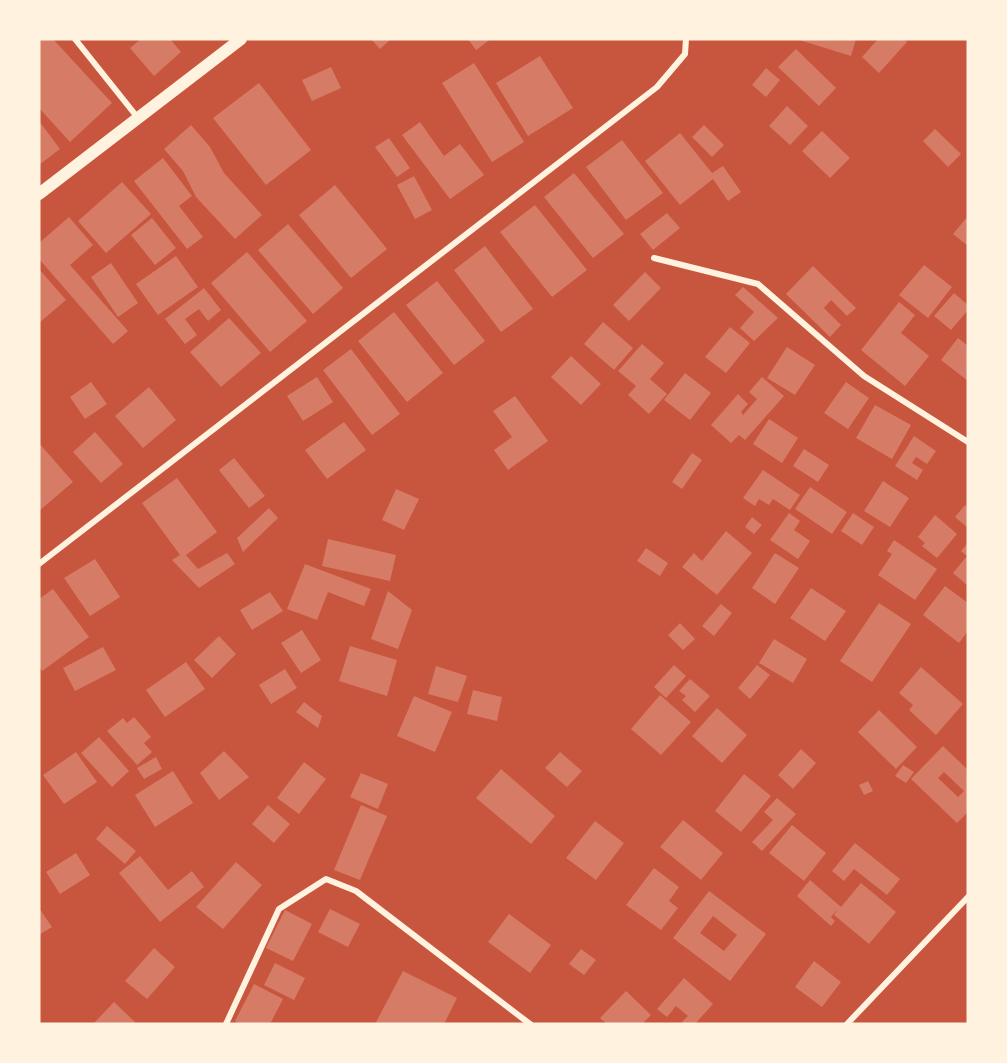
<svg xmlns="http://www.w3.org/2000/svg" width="1007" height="1063" font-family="Inter,sans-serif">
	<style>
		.building { fill: #d67c66; fill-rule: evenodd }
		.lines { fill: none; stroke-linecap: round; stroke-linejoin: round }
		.minor { stroke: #fff3e0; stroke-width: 6 }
		.secondary { stroke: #fff3e0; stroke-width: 12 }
	</style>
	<rect width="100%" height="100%" fill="#c8553d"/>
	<path class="building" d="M39,39H53L112,103L70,142L39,108Z
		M141,39H170L181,52L154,76L130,48Z
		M371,39H391L380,49Z
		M468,39H491L476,50Z
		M796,39H856L851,56Z
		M878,39H904L907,42L879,73L862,57Z
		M796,49L836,88L819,106L778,67Z
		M540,56L573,108L528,136L496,83Z
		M474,63L524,142L492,162L442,83Z
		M331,67L341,88L312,101L302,80Z
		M766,68L780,80L766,97L752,85Z
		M259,83L311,150L266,185L213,118Z
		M787,106L808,126L790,145L769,126Z
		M39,121L60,149L39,165Z
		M420,122L444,156L460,144L484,175L450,199L402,135Z
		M191,125L210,147L224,173L262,215L235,239L196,197L183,171L164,149Z
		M704,125L724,145L712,157L692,137Z
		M935,129L961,154L948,167L923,141Z
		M822,131L850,158L830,178L802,151Z
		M680,133L712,173L723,166L741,192L728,201L713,179L680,205L645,161Z
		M389,138L410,168L397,177L375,147Z
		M622,140L663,193L626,220L586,167Z
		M163,158L192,196L179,206L203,237L187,249L134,181Z
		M574,173L624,234L593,258L544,197Z
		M414,176L432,210L415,219L397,185Z
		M122,182L151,214L106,253L78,221Z
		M335,185L387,249L351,278L299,215Z
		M535,205L587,270L552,297L500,232Z
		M667,213L680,228L653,250L640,234Z
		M968,216V246L953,234Z
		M69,217L93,245L70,265L128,331L113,344L39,259V243Z
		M152,218L176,248L155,265L131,235Z
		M288,224L343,288L313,314L258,250Z
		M485,246L533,309L501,332L454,270Z
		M247,252L307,321L270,352L211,283Z
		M176,256L198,287L158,315L136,284Z
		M111,263L138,303L118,317L91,277Z
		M924,265L952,287L928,318L899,295Z
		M813,266L856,308L847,316L831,300L824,308L841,325L830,337L786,294Z
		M39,269L66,300L39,323Z
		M645,272L661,288L629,321L613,305Z
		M437,281L485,341L454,365L406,305Z
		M743,287L778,318L754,341L740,328L754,312L735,295Z
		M204,288L221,310L208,321L199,309L185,319L197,335L185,344L165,319Z
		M954,293L968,305V310L951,330L934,316Z
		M899,302L915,315L901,333L929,356L905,386L861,350Z
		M394,312L443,373L407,402L358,341Z
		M229,318L261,353L221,387L190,352Z
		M603,322L633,348L614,370L584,344Z
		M730,327L750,343L726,373L705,357Z
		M958,338L968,346V381L941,360Z
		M642,344L664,363L650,379L667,394L649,414L628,395L636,386L618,371Z
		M787,347L815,365L795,395L767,378Z
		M351,349L400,414L372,435L323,370Z
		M571,356L601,384L581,405L551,377Z
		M685,373L711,393L690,420L664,400Z
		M317,377L333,402L303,421L287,396Z
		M762,377L784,396L745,440L739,435L731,443L711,425L738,394L748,404L741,412L743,415L757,399L749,392Z
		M91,382L107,404L85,419L70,397Z
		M846,382L869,398L848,429L824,413Z
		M149,387L176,420L143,448L115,416Z
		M515,396L548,441L508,470L494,450L512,437L493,411Z
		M875,405L911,425L892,459L856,438Z
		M769,419L798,438L782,463L753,444Z
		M344,422L366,450L327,479L305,450Z
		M95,432L123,464L101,483L73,452Z
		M914,436L936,451L927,464L916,457L912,463L923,470L917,480L895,466Z
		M39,443L73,482L39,511Z
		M804,449L829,465L818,482L793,466Z
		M692,453L702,460L682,489L672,482Z
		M234,458L265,496L249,508L219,470Z
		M763,470L800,495L790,510L773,499L769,505L759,499L755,506L743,498Z
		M177,478L217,532L186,555L198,569L227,553L235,564L199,588L172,560L180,555L142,503Z
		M883,481L909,498L890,527L864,511Z
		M810,487L847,512L832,534L795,509Z
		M396,489L419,499L404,530L382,520Z
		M965,505L968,508V528L955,517Z
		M269,508L278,518L243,552L237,538Z
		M789,513L800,521L794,530L810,541L798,559L770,540Z
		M853,513L874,527L862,545L841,531Z
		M935,515L957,534L937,558L922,546L925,543L918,537Z
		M752,517L762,525L754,534L745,527Z
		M726,531L752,553L717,595L682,567L694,553L702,561Z
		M328,539L396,555L390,581L322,566Z
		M894,540L937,569L915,600L878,575L892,554L887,551Z
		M968,543V586L953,573L967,556L961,551Z
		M646,548L668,563L660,576L637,561Z
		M775,553L799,568L775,604L752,588Z
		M95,559L120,597L90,616L64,578Z
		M305,564L371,589L364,606L328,592L317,620L287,609Z
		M945,586L968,603V631L959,643L923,615Z
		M811,588L846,611L825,641L790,618Z
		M53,589L89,637L42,671L39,666V599Z
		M388,591L412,610L398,649L371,639Z
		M270,592L283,611L252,630L240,610Z
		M879,603L911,624L872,682L840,661Z
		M721,604L732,613L714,636L702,626Z
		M680,623L695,639L683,650L668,635Z
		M302,630L321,660L301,673L281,643Z
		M219,636L236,654L212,678L194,660Z
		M774,639L807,659L793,683L759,663Z
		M350,646L397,660L387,696L339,681Z
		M103,647L116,670L75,691L63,668Z
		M186,662L205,689L165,717L146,690Z
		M674,665L686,676L666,698L654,687Z
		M757,665L770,675L750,699L738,688Z
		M436,666L467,676L458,702L428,694Z
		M921,667L963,704L936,735L909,710L913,705L899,693Z
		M285,669L297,688L271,704L259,685Z
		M690,679L710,696L695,712L682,700L686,696L679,691Z
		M473,690L502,697L497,721L467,714Z
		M660,695L691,722L661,755L631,729Z
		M414,696L452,712L435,752L397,736Z
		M304,702L322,716L318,728L296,712Z
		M717,708L747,735L722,763L692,736Z
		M879,710L917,747L896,769L858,732Z
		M134,717L151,737L144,743L152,752L137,765L107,731L123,718L127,723Z
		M99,737L129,771L112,787L81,753Z
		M943,746L968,770V812L957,823L911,779ZM944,772L964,791L958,797L938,778Z
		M801,749L816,763L793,789L778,775Z
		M224,751L249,777L219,800L200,773Z
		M76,752L97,782L64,804L43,775Z
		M560,752L582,771L567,787L545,768Z
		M156,757L162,769L144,779L137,768Z
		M304,762L326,779L299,814L277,798Z
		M903,765L914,772L906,783L895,776Z
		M501,769L555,816L531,844L476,798Z
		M173,771L193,803L155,827L135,795Z
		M361,773L388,784L378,809L350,797Z
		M744,774L771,796L741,832L715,811Z
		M868,781L873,791L864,795L859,785Z
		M777,798L796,814L762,851L752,842L773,820L764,812Z
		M268,805L290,824L274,843L252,824Z
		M361,805L387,816L360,880L334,870Z
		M683,820L723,853L701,880L660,847Z
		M595,821L624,843L596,880L566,858Z
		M792,825L826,853L804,881L769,853Z
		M107,826L136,851L125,864L96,839Z
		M855,843L900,879L887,895L854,869L844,881L832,871Z
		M76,853L90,875L60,894L46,872Z
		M140,856L168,890L192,871L204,887L160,922L119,873Z
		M236,862L262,885L223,929L196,907Z
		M654,868L679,887L669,901L678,908L661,930L626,905Z
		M810,880L841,907L861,883L896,912L869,944L834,915L838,909L831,917L835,921L831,926L797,896Z
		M709,891L766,934L730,981L673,938ZM713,916L737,935L724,951L700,933Z
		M39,908L52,927L39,935Z
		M330,909L360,924L348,947L318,932Z
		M285,910L312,924L293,961L266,948Z
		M509,914L551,945L530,973L488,942Z
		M154,948L175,967L147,999L125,981Z
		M581,949L596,960L584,975L569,964Z
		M814,961L841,982L822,1007L795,987Z
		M275,963L305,978L294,1000L264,985Z
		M403,971L457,998L444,1024H375Z
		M684,978L713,1004L695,1024H680L688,1016L676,1006L667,1017L657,1009Z
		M254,984L283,999L270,1024H240L235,1021Z
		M626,991L651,1015L642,1024H607L600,1018Z
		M114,1002L137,1024H93Z"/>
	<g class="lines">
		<path class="minor" d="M75,39L138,118
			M654,258L758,284L864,376L968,442
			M39,564L657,87L685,54L686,39
			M226,1024L279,909L326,879L356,891L530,1024
			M847,1024L968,897"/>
		<path class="secondary" d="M39,194L241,39"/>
	</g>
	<rect width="1007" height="1063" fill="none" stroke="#fff3e0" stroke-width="81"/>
</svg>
